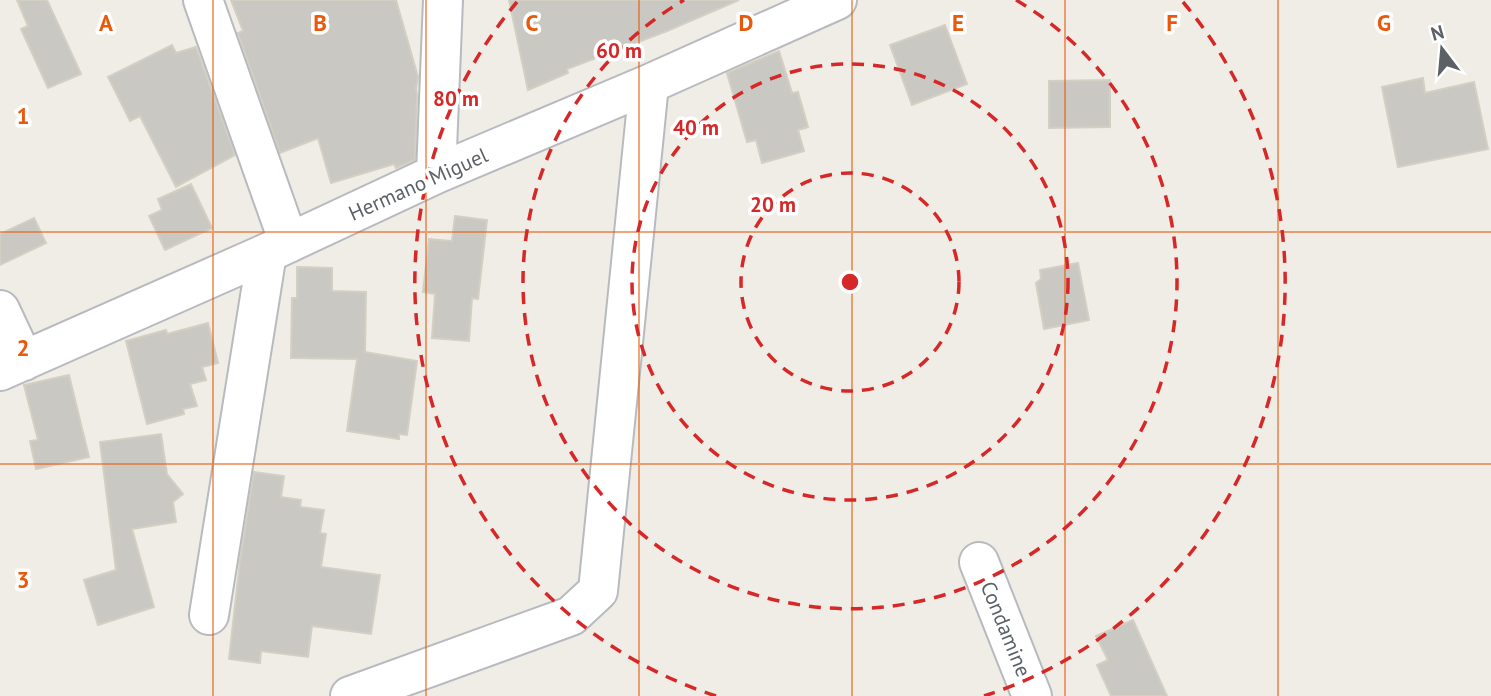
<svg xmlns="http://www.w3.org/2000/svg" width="1491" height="696" font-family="'PT Sans',sans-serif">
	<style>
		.building { fill: #cac8c2; stroke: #d4cfc3; stroke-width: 2 }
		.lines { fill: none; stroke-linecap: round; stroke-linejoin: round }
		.minor-casing { stroke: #b7babf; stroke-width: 42 }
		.minor { stroke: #fff; stroke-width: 38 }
		.grid { fill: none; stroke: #e8590c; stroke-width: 2; stroke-opacity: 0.55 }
		.ring { fill: none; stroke: #d62828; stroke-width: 3.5; stroke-dasharray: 12 9 }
		.labels { text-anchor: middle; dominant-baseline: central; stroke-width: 7; stroke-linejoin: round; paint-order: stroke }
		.street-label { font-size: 21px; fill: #5c6165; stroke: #fff }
		.grid-label { font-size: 23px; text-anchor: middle; font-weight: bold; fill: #e8590c; stroke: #fff; stroke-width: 7; stroke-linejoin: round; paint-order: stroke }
		.centre { fill: #d62828; stroke: #fff; stroke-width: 3.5 }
		.ring-label { font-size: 21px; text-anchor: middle; font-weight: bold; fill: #d62828; stroke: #fff; stroke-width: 7; stroke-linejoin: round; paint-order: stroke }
	</style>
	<rect width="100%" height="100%" fill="#efede5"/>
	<path class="building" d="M17,0H47L81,74L48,88L21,29L28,26Z
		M231,0H396L418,77L416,89L417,95L415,160L396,168L394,164L331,183L318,138L280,153L238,33L243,31Z
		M509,0H739L667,31L567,69L568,73L528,90Z
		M945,25L967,84L912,105L890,45Z
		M172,45L176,53L196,47L235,155L176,187L140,116L130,121L108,77Z
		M779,51L792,93L798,92L808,127L798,130L804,151L762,163L756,140L747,142L727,73Z
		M1423,78L1425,93L1474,82L1488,149L1398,167L1382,87Z
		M1110,80V127L1049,128V81Z
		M191,184L212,228L165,250L149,216L162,210L158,199Z
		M455,216L487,220L478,299L472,298L469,341L432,338L435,294L423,292L429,239L452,241Z
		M34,218L46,243L0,265V234Z
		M1078,263L1089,320L1044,329L1036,283L1041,279L1040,270Z
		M297,267L332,268V291L366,292L365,352L417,361L407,435L399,434V439L347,431L357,359L291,358L292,298H297Z
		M208,323L218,363L202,367L206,380L190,384L197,406L183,409L184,414L147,424L126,341L166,330L167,334Z
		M69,375L89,457L36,469L30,441L38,440L24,385Z
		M161,434L167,474L183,494L173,502L176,522L132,529L154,607L98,625L84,580L116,570L100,442Z
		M254,472L284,476L281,497L301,500L300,507L324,510L320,533L326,534L321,567L380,575L371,634L312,626L308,657L261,651L260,663L229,659L240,561Z
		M1133,620L1167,696H1111L1097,665L1108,660L1096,636Z"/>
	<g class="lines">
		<g class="minor-casing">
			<path id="minor" d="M203,0L289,243
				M436,174L443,0
				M0,310L24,361
				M0,371L267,253L436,174L649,84L837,0
				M979,562L1032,696
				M209,615L267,253
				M350,696L571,616L598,591L649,84"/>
		</g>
		<use href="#minor" class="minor"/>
	</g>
	<path class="grid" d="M213,0V696M426,0V696M639,0V696M852,0V696M1065,0V696M1278,0V696M0,232H1491M0,464H1491"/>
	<g class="ring">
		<circle cx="850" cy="282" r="109"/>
		<circle cx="850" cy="282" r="218"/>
		<path d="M1016 0A327 327 0 1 1 684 0"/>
		<path d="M716 696A435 435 0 0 1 517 2M1183 2A435 435 0 0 1 984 696"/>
	</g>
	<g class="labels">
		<g class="street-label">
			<text transform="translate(418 184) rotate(-24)">Hermano Miguel</text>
			<text transform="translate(1006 629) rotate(68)">Condamine</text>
		</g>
	</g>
	<g class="grid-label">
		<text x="106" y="31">A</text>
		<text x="320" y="31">B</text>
		<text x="532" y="31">C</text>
		<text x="746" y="31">D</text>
		<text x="958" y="31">E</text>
		<text x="1172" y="31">F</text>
		<text x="1384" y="31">G</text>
		<text x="23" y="124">1</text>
		<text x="23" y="356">2</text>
		<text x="23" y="588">3</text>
	</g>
	<circle cx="850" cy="282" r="10" class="centre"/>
	<g class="ring-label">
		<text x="619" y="58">60 m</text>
		<text x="456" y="106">80 m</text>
		<text x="696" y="135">40 m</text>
		<text x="773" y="212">20 m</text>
	</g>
	<g transform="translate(1442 49) rotate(344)" stroke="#ffffff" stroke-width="5" paint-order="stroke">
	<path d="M0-5L12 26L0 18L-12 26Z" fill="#5c6165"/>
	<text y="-10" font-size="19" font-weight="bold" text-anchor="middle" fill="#5c6165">N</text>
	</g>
</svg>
